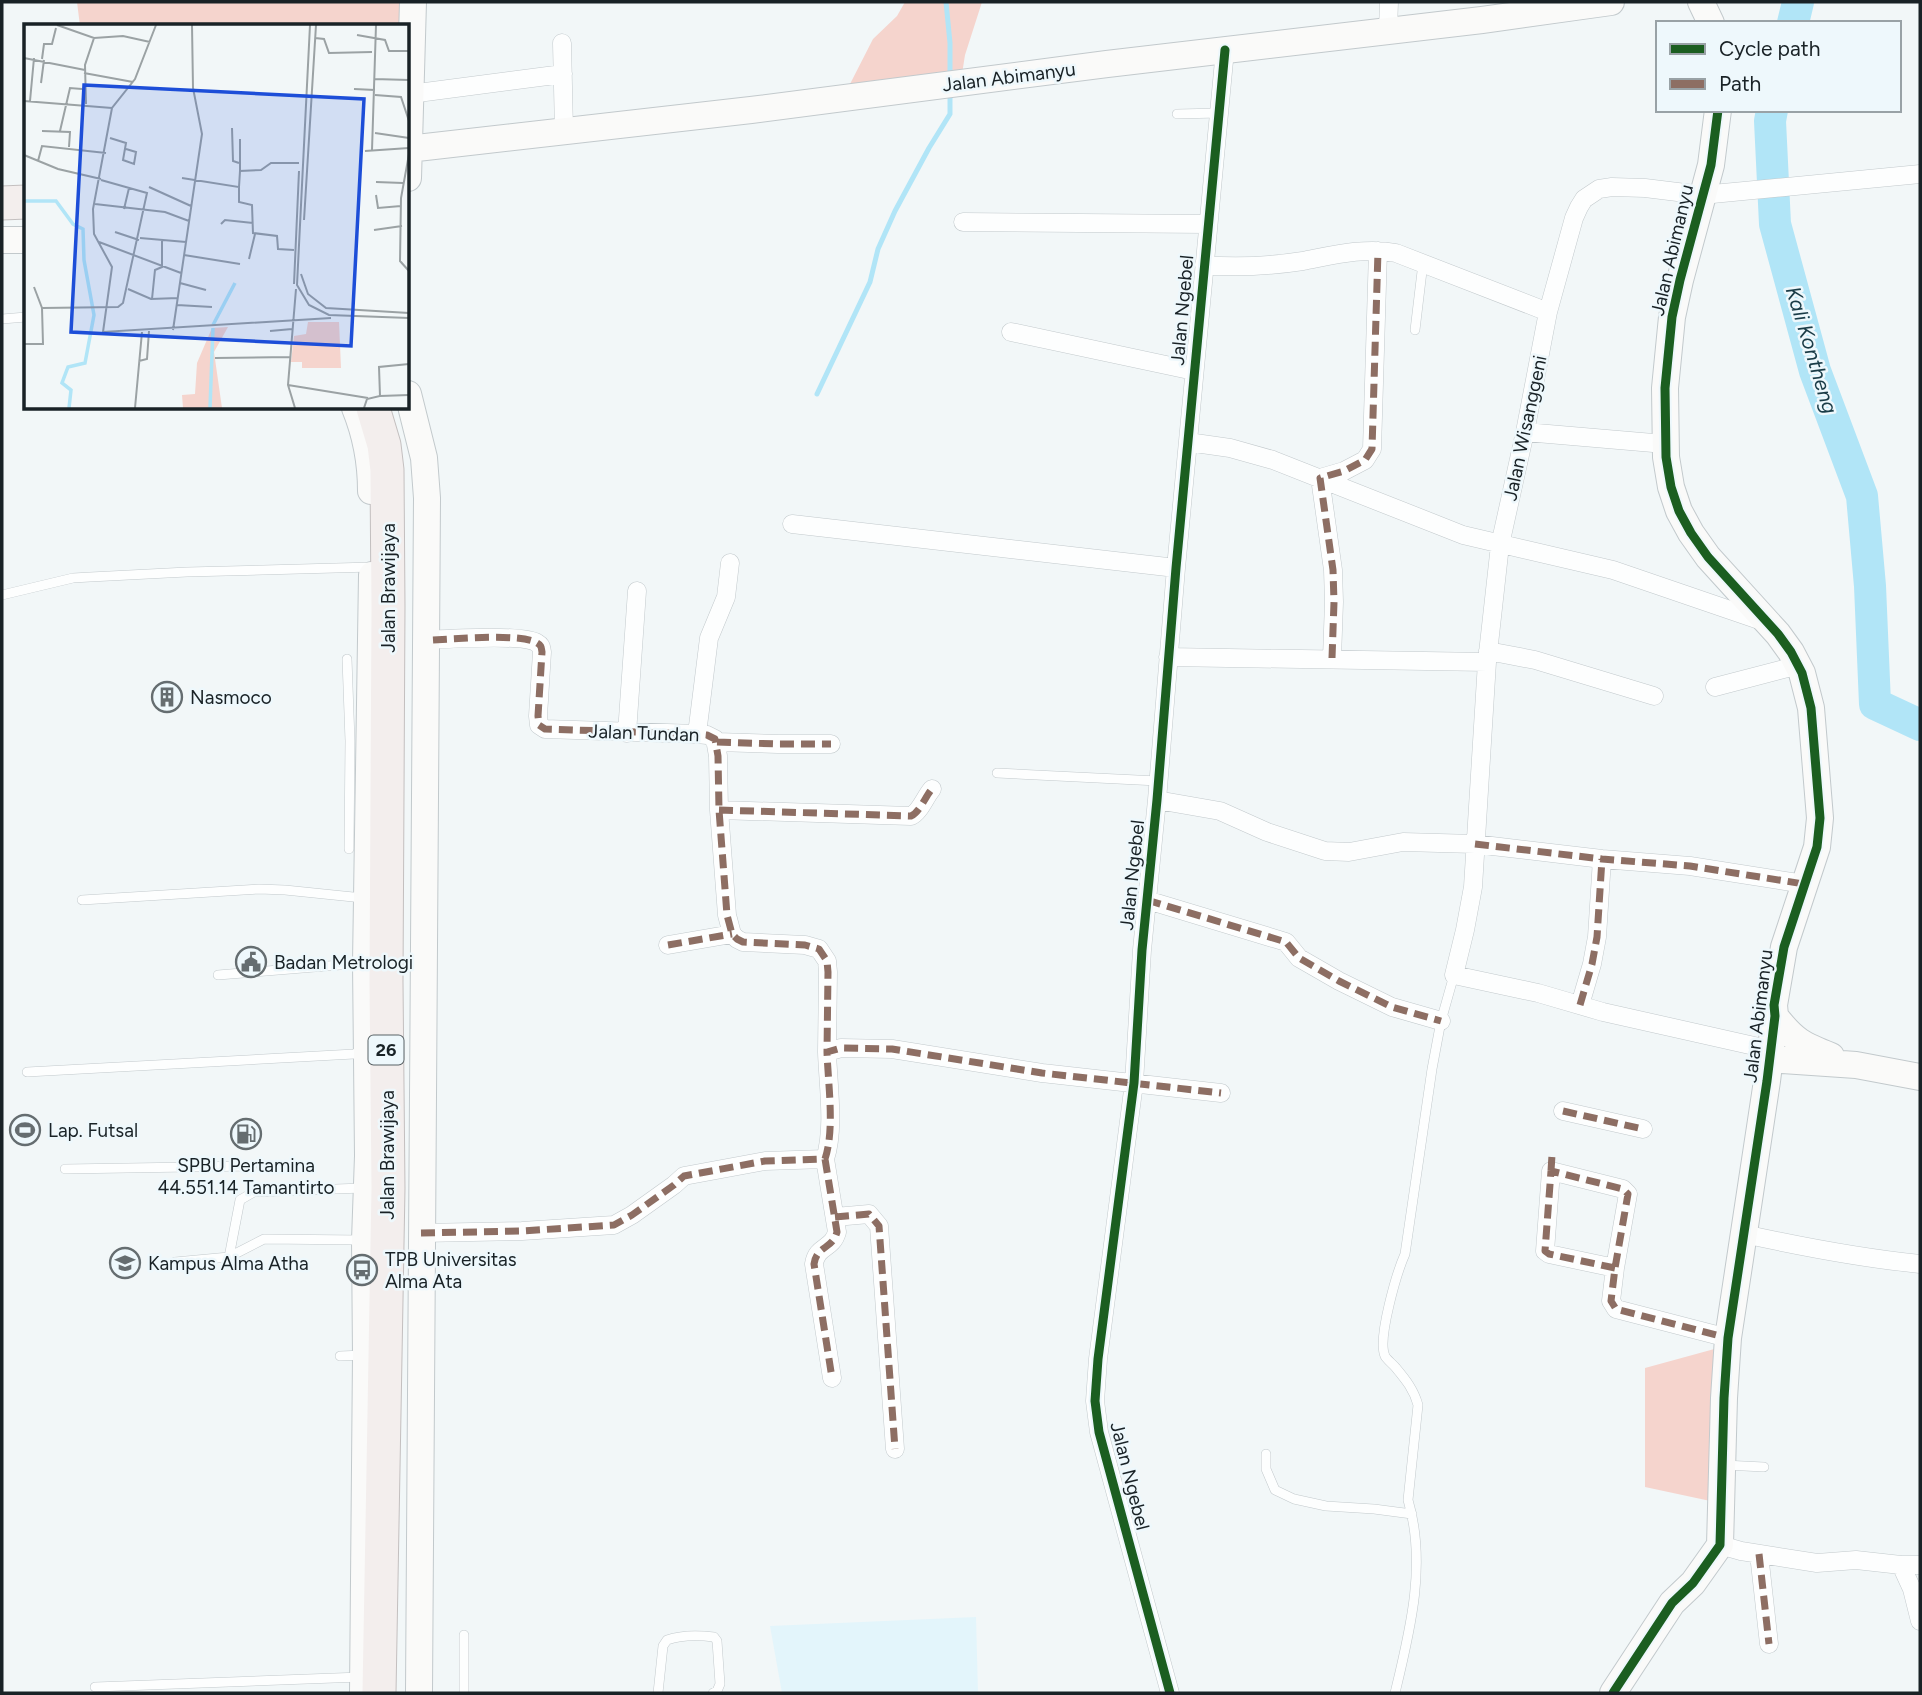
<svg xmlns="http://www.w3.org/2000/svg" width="1922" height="1695" font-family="Figtree,sans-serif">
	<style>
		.built { fill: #e3f5fb }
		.green { fill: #f5d4cd }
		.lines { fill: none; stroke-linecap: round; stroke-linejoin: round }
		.stream { stroke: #b1e5f7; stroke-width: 5 }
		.river { stroke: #b1e5f7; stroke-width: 32 }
		.lane-casing { stroke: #c2c9cc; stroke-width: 10 }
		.street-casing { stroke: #c2c9cc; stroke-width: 19 }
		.secondary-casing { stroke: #c2c9cc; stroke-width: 28 }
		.highway-casing { stroke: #c3bfbf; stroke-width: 35 }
		.lane { stroke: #fdfefe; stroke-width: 9 }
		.street { stroke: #fdfefe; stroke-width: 18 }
		.secondary { stroke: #fafaf9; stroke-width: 26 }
		.highway { stroke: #f3eeed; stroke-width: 33 }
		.quiet { stroke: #8d6e63; stroke-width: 7; stroke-dasharray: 14 7; stroke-linecap: butt }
		.cycleway-casing { stroke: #eef8fc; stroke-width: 13 }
		.cycleway { stroke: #1b5e20; stroke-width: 9 }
		.labels { text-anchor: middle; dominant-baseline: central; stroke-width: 5; stroke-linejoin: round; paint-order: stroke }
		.shield { fill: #eef8fc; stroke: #596266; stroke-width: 2 }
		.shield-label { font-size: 18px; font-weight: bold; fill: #192226 }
		.street-label { font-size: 19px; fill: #192226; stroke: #eef8fc }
		.poi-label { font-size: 19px; fill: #192226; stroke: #eef8fc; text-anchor: start }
		.water-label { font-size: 21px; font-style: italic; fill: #1a3c47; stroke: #eef8fc }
		.inset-river { fill: none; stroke: #b1e5f7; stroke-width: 3.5 }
		.inset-road { fill: none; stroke: #9ba2a4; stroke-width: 2 }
		.view { fill: #1d4ed8; fill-opacity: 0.15; stroke: #1d4ed8; stroke-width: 3.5 }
		.inset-edge { fill: none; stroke: #192226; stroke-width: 3.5 }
	</style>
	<rect width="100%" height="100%" fill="#f2f7f8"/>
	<path class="built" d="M976,1617L978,1693H782L770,1626Z"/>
	<path class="green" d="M77,2H400L399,26H80Z
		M905,2H982L965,55L962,74L849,86L873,39L897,16Z
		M1718,1348L1715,1502L1645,1487V1368Z"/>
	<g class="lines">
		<path class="stream" d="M946,2L950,43V76
			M817,394L870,282L878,249L895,211L929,148L950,114V92"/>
		<path class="river" d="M1793,23L1798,2
			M1772,110L1770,121L1775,224L1815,371L1862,496L1870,586L1875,704L1920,725"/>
		<g class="lane-casing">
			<path id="lane" d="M1177,114L1219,113
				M2,319L26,317
				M1415,330L1423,263
				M2,595L73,578L90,577L187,572L372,567
				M347,659L350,741L349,849
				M997,773L1158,781
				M82,900L259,889L285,890L363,898
				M218,975L364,963
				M27,1072L354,1054L364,1049
				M65,1169L252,1166
				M229,1257L240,1200L254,1192L363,1188
				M175,1262L229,1257L264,1239L361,1240
				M340,1356L364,1355
				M1266,1454V1469L1275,1490L1294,1499L1326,1506L1374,1509L1412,1514
				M1724,1465L1764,1467
				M95,1687L361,1677
				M464,1693V1635
				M658,1693L663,1646L667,1640C681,1635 699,1635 714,1637L717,1641L720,1684L717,1691L713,1693
				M1395,1693C1410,1631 1427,1564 1408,1500L1418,1405C1414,1390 1406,1380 1396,1368C1393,1364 1387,1360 1385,1356C1377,1339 1397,1272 1405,1254L1432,1069L1441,1021L1454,975"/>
		</g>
		<g class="street-casing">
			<path id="street" d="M1388,30L1389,2
				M562,43L564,131
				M410,94L563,74
				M963,222L1208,224
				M1204,265C1238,268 1270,266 1303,261C1334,255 1365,247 1396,253L1548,312
				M1011,332L1194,371
				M1525,432L1665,444
				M1188,442L1230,448L1273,460L1463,535L1613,570L1762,621
				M792,524L1176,568
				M425,640C445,639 524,634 537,643C542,646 541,647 542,652L538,716L539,725L545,729L697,734L707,735L715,739L718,756L719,810L727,915L732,934L737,939L743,942L805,945L819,949L827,961L828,972L827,1052L841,1048L892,1049L1042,1073L1221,1093
				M1488,651L1535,660L1654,696
				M1168,657L1487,662
				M1332,658L1334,602L1333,570L1320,478L1344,471L1365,460L1372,449L1378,251
				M1715,687L1799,665
				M627,733L637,591
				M697,734L709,638L726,597L730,563
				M717,742L778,744H831
				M1157,800L1220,811L1267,832L1325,851L1349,852L1403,842L1475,844L1602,859L1690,866L1804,884
				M719,810L911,816C920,812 925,797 932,789
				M1147,900L1286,942L1299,958L1339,981L1392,1007L1441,1021
				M668,945L732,934
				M1580,1005L1592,964L1597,937L1602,859
				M1772,1050L1603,1012L1538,993L1454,975L1465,930L1473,887L1487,662L1500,545L1525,432L1548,312L1574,218L1579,207L1584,199L1599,189L1612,187L1645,188L1702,195L1920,174
				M1563,1111L1643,1129
				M825,1159L837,1232C832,1250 817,1245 814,1264L832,1378
				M835,1217L869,1214L879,1226L895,1449
				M421,1233L522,1231L614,1225L632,1215L674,1185L684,1176L765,1161L825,1159C835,1129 828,1084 827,1052
				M1744,1234C1803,1247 1861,1258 1920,1264
				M1615,1268L1549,1254L1545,1251L1551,1171L1623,1189L1628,1194L1615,1268L1611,1301L1616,1309L1728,1338
				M1720,1545L1741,1551L1817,1563L1856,1560L1901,1565H1920
				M1759,1554L1769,1644
				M1901,1565L1912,1589L1920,1621
				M1170,1693L1099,1432L1095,1401L1098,1359L1134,1083L1142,950L1157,800L1176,568L1225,50"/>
		</g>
		<g class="secondary-casing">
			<path id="secondary" d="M1701,2L1711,23
				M408,149L751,110L1107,64L1482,20L1611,2
				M408,178L413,2
				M2,240H26
				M408,394L424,458L427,498L419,1693
				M355,408C366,435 371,462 371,491
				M1775,1016C1794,1041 1803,1045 1831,1056
				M1769,1059L1856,1065L1920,1077
				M363,1693L366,1355L365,1240L368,1156L366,963L372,575
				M1613,1693L1672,1603L1693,1583L1720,1545L1724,1398L1728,1338L1767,1081L1775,1016L1774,1005L1784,947L1817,847L1820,818L1811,708L1802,673L1791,652L1778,634L1708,557L1691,533L1679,511L1671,487L1666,457L1665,388L1672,317L1680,280L1711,165L1718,110"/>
		</g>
		<g class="highway-casing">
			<path id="highway" d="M2,203L26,202
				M373,408L384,445L387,470L388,607L386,982L388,1188L379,1693"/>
		</g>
		<use href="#lane" class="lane"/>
		<use href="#street" class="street"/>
		<use href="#secondary" class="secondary"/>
		<use href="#highway" class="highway"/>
		<path class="quiet" d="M433,640C453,639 523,633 537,643C542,646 541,647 542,652L538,716L539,725L545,729L697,734L707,735L715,739L718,756L719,810L727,915L732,934L737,939L743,942L805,945L819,949L827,961L828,972L827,1052L841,1048L892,1049L1042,1073L1221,1093
			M1332,658L1334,602L1333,570L1320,478L1344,471L1365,460L1372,449L1378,251
			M717,742L778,744H831
			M719,810L911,816C920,812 925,797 932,789
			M1475,844L1602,859L1690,866L1804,884
			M1147,900L1286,942L1299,958L1339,981L1392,1007L1441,1021
			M668,945L732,934
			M1580,1005L1592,964L1597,937L1602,859
			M1563,1111L1643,1129
			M825,1159L837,1232C832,1250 817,1245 814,1264L832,1378
			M1551,1171L1552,1155
			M835,1217L869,1214L879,1226L895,1449
			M421,1233L522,1231L614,1225L632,1215L674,1185L684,1176L765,1161L825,1159C835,1129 828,1084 827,1052
			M1615,1268L1549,1254L1545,1251L1551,1171L1623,1189L1628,1194L1615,1268L1611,1301L1616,1309L1728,1338
			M1759,1554L1769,1644"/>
		<g class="cycleway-casing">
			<path id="cycleway" d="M1170,1693L1099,1432L1095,1401L1098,1359L1134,1083L1142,950L1157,800L1176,568L1225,50
				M1613,1693L1672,1603L1693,1583L1720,1545L1724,1398L1728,1338L1767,1081L1775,1016L1774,1005L1784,947L1817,847L1820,818L1811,708L1802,673L1791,652L1778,634L1708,557L1691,533L1679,511L1671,487L1666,457L1665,388L1672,317L1680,280L1711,165L1718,110"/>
		</g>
		<use href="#cycleway" class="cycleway"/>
	</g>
	<defs>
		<g id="building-ring" transform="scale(1.575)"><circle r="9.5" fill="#eef8fc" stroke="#656d70" stroke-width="1.5"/><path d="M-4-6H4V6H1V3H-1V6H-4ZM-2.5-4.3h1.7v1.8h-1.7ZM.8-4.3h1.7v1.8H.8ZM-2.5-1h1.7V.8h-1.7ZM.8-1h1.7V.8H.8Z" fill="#656d70"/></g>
		<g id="civic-ring" transform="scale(1.575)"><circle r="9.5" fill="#eef8fc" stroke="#656d70" stroke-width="1.5"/><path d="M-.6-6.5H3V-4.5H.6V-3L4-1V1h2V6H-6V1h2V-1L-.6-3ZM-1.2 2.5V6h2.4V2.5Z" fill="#656d70"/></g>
		<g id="stadium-ring" transform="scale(1.575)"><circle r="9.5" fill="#eef8fc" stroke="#656d70" stroke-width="1.5"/><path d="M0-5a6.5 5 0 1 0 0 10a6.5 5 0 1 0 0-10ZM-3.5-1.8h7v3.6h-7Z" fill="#656d70"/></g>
		<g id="fuel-ring" transform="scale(1.575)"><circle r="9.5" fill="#eef8fc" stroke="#656d70" stroke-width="1.5"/><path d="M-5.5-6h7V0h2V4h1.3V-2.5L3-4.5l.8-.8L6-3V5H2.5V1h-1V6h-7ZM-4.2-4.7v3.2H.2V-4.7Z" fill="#656d70"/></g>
		<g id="university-ring" transform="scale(1.575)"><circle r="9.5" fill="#eef8fc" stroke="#656d70" stroke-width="1.5"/><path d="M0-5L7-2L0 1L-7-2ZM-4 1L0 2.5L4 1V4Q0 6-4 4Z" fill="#656d70"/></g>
		<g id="bus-ring" transform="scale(1.575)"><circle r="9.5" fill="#eef8fc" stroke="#656d70" stroke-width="1.5"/><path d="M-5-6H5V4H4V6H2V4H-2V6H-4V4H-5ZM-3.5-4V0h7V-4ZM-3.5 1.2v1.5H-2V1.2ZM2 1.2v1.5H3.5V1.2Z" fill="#656d70"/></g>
	</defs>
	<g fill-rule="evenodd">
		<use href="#building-ring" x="167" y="697"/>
		<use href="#civic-ring" x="251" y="962"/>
		<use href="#stadium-ring" x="25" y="1130"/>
		<use href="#fuel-ring" x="246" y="1134"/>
		<use href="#university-ring" x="125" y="1263"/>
		<use href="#bus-ring" x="362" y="1270"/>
	</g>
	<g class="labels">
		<rect class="shield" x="368.5" y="1035.5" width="35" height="29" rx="5"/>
		<g class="shield-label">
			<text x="386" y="1050">26</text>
		</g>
		<g class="street-label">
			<text transform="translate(1009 77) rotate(-7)">Jalan Abimanyu</text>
			<text transform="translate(1672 250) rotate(-77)">Jalan Abimanyu</text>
			<text transform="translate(1182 310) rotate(-85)">Jalan Ngebel</text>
			<text transform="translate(1525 428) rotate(-78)">Jalan Wisanggeni</text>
			<text transform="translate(388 588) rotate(-90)">Jalan Brawijaya</text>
			<text transform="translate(644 733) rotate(2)">Jalan Tundan</text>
			<text transform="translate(1132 875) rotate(-84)">Jalan Ngebel</text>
			<text transform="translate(1758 1016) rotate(-83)">Jalan Abimanyu</text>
			<text transform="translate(387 1155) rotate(-90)">Jalan Brawijaya</text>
			<text transform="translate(1130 1476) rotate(76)">Jalan Ngebel</text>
		</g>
		<g class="poi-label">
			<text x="190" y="697">Nasmoco</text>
			<text x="274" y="962">Badan Metrologi</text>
			<text x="48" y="1130">Lap. Futsal</text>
			<text x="246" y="1165" text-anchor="middle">SPBU Pertamina<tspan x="246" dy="22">44.551.14 Tamantirto</tspan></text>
			<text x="385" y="1259">TPB Universitas<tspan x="385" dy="22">Alma Ata</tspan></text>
			<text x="148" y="1263">Kampus Alma Atha</text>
		</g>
		<g class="water-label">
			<text transform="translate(1812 350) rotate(73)">Kali Kontheng</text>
		</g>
	</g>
	<g transform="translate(24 24)">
		<rect width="385" height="385" fill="#f2f7f8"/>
		<path d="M284,298H315L317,344H278V338H267L270,312L282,310ZM204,303L190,328L198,384H159L158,371L171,370L173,339L188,304Z" fill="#f5d4cd"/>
		<path class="inset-river" d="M0,177H32L49,200L59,205L60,236L70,291L61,339L44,343L38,359L47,366L45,384M189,301L211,259M186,384L189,304"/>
		<path class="inset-road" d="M33,1L70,14L99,12L126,18M132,1L111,55L88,84L69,185L70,210L88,243L79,308L307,294M286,1L273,261L285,281L305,291L385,294M333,11L361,16L365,27H385M291,14L300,15L305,29L348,28M0,34L61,46M18,35L20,20H28L32,4M60,49L109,58M350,55L385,56M17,59L20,36M330,65L351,66M351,71L377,73L385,97M0,77L88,84M6,77L10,34M62,80L61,41L70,14M208,104L209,137L215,139M18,107L46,108L45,123M36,107L46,64L58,65M351,109L385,114M86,114L102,119L99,136L110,140L112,128L102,125M348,126L352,1M341,127L385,124M385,130L377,174L376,237L385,247M0,131L34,145L77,155M14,137L18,122L82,129M216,147V115M158,154L215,163V178L228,181L229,209L253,212L254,225L270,226M352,158L379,159M125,163L167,182M215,163L216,147L237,146L247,139H275M352,171L354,184L377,182M71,180L141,188L165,197M100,185L105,164M280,196L292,1M197,200L201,196L229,199M350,206L378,202M91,208L115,216M116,214L162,218M75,218L157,249M160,231L216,240M225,235L231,210M277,250L284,270L302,284L385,289M156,259L182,266M270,260L275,147M104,265L127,275L154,274M128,275L131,246L138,243V216M153,281L188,283M18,284L94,283L99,279L123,169L77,156M149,306L178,110L169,64L168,1M246,307L268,305M0,320H19L18,284L10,263M191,334L266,333M115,337L123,335L125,307M264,361L344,374M356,372L385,371M111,384L118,308M271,384L264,361L272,265M340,384L343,375L356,372L355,343L385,340"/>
		<path class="view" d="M60,61L340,75L327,322L47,308Z"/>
		<rect width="385" height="385" class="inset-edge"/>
	</g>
	<rect width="1922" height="1695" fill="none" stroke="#192226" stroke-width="7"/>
	<rect x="1656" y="21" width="245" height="91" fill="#eef8fc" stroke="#99a2a6" stroke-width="2"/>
	<rect x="1670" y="44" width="35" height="10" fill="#1b5e20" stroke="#99a2a6" stroke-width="2"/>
	<text x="1719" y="56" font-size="21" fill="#192226">Cycle path</text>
	<rect x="1670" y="79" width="35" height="10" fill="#8d6e63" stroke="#99a2a6" stroke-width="2"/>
	<text x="1719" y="91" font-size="21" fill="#192226">Path</text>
</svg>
